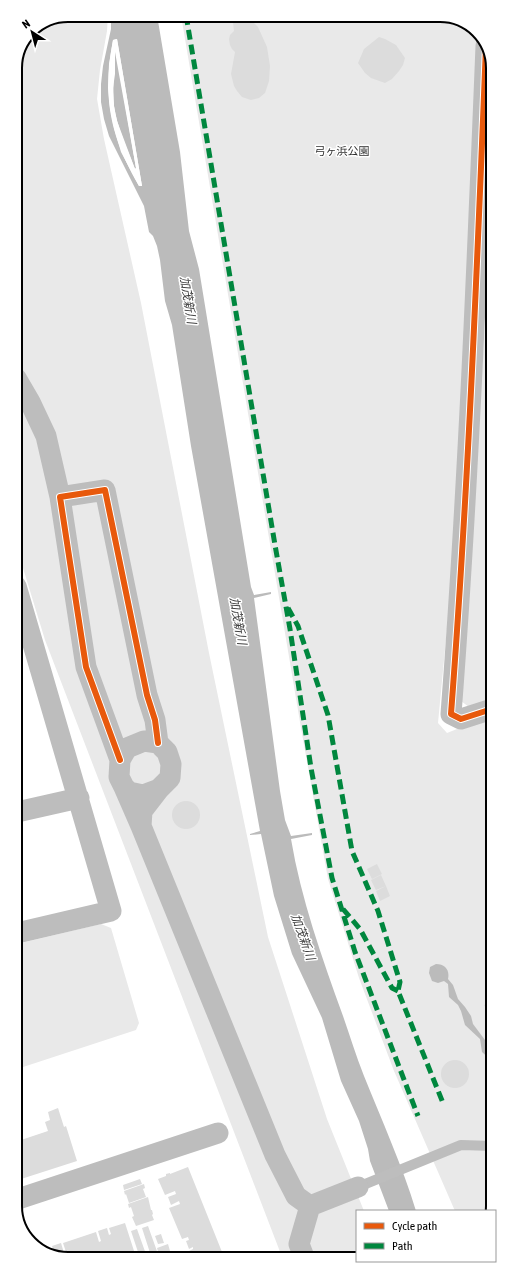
<svg xmlns="http://www.w3.org/2000/svg" width="508" height="1274" font-family="'Asap Condensed','Noto Sans JP',sans-serif">
	<style>
		.green { fill: #e9e9e9 }
		.water { fill: #bbb; fill-rule: evenodd }
		.pier { fill: #fff; fill-rule: evenodd }
		.building { fill: #dcdcdc }
		.lines { fill: none; stroke-linecap: round; stroke-linejoin: round }
		.service { stroke: #bdbdbd; stroke-width: 10 }
		.minor { stroke: #bdbdbd; stroke-width: 21 }
		.quiet { stroke: #00873e; stroke-width: 5; stroke-dasharray: 10 5; stroke-linecap: butt }
		.cycleway-casing { stroke: #fff; stroke-width: 8 }
		.cycleway { stroke: #e8590c; stroke-width: 6 }
		.labels { text-anchor: middle; dominant-baseline: central; stroke-width: 3; stroke-linejoin: round; paint-order: stroke }
		.park-label { font-size: 11px; fill: #2e2e2e; stroke: #fff }
		.water-label { font-size: 12px; font-style: italic; fill: #3f3f3f; stroke: #fff }
		.rim { fill: none; stroke: #000; stroke-width: 2 }
	</style>
	<rect width="100%" height="100%" fill="#fff"/>
	<path class="green" d="M68,15H108L107,31L100,70L97,99L104,139L141,303L209,653L268,937L327,1119L364,1211H357V1257H282L45,640L16,545L15,65L31,30Z
		M181,15H443L472,26L479,35L482,74L453,565L438,723L447,733L492,715L493,1206L491,1211H455L394,1071L359,978L328,879L301,728Z
		M491,227L492,703L473,710L457,698L483,355Z
		M101,924L111,928L139,1023L136,1030L17,1069V944Z"/>
	<path class="water" d="M111,15H157L180,152L189,231L199,269L251,587L254,595L271,592V594L254,598L280,791L285,820L291,836L312,833V835L291,839C301,899 322,958 343,1016C350,1036 356,1056 364,1076C382,1121 402,1165 416,1211H389L370,1161L368,1149L359,1121L341,1081L322,1018L292,954L274,896L261,834L250,835V834L260,831L191,446L172,325L165,301L160,260L157,246L153,236L149,232L144,206L109,136L104,119L101,102V84L103,66L111,29ZM117,39L142,186H139C110,136 102,97 113,40Z
		M115,52L136,168L135,169C127,148 117,127 114,106C112,88 115,70 115,52Z
		M436,964C445,964 450,970 448,979L453,985L458,999L465,1007L471,1016L473,1024L485,1040L488,1050L493,1055V1062L482,1052L480,1039L465,1025L461,1011L458,1005L449,997L448,984L444,981L438,983L432,981L429,973L430,967Z"/>
	<path class="pier" d="M117,39L142,186H139L121,152L114,128L110,108L108,88L109,64L113,40ZM115,41H116L117,51L115,50L113,52V74L111,88L112,106L115,121L133,169L135,171L137,169L140,184L123,152L115,127L111,107L110,88L111,64ZM115,52H116L136,168L135,169L117,121L114,106L113,88L115,74Z"/>
	<path class="building" d="M237,15H246L258,27L267,47L270,66L269,81L265,93L259,98L251,100L242,97L237,91L234,86L231,74L235,52L232,49L230,45L229,39L230,35L234,31L233,22L234,18Z
		M379,37L385,39L396,45L405,58L403,65L399,71L392,79L385,83L371,78L365,73L358,63L364,49Z
		M172 815a14 14 0 1 1 28 0a14 14 0 1 1-28 0Z
		M377,864L382,874L372,879L367,869Z
		M381,875L386,886L376,890L371,880Z
		M386,886L390,896L380,901L376,891Z
		M493,1001V1020L484,1005Z
		M441 1074a14 14 0 1 1 28 0a14 14 0 1 1-28 0Z
		M58,1108L64,1127L66,1126L77,1161L18,1180V1141L48,1131L45,1122L50,1120L48,1112Z
		M188,1167L224,1257L221,1258H189L187,1252L193,1249V1247L189,1249L186,1241L189,1240L188,1237L182,1239L169,1208L180,1204L179,1201L171,1205L168,1197L176,1194L175,1191L165,1195L158,1179L166,1176V1174L170,1173V1174Z
		M140,1179L142,1184L124,1190L123,1185Z
		M144,1184L145,1188L143,1189L146,1197L129,1203L126,1194L125,1195L124,1191Z
		M148,1197L151,1210H152L153,1214L152,1215L154,1220L136,1226L132,1217L134,1216L131,1207L129,1208L128,1204Z
		M125,1223L135,1254L121,1258L65,1259L55,1255L52,1246L61,1243L64,1253L66,1252L63,1243L96,1232L99,1242L101,1241L98,1231L107,1228L109,1235L111,1234L109,1228Z
		M148,1226L158,1254L151,1256L142,1228Z
		M137,1229L147,1257L143,1258H140L131,1231Z
		M161,1234L164,1243L158,1244L155,1236Z
		M168,1244L170,1251L159,1255L157,1248Z"/>
	<g class="lines">
		<path class="service" d="M358,1187L461,1145L493,1146"/>
		<path class="minor" d="M486,46C477,269 468,492 451,714L461,719L492,709
			M16,378L30,402L46,436L60,497
			M16,586L111,911L17,933
			M120,760L86,667L60,497L105,490L147,695L155,720L158,743
			M124,787L141,826L142,811L159,789L170,778L171,764L167,752L158,743L144,741L127,748L120,760L119,777L124,787L129,792L143,795L159,789
			M17,812L79,798
			M141,826L275,1155L296,1196L310,1206L358,1187
			M18,1199L218,1133
			M304,1257L299,1244L310,1206"/>
		<path class="quiet" d="M186,15L275,545L290,629L311,768L332,878L355,952L418,1116
			M288,608L298,626L328,715L352,851L378,911L400,982L398,991L443,1103
			M343,909L360,929L392,988L398,991"/>
		<g class="cycleway-casing">
			<path id="cycleway" d="M486,46C477,269 468,492 451,714L461,719L492,709
				M120,760L86,667L60,497L105,490L147,695L155,720L158,743"/>
		</g>
		<use href="#cycleway" class="cycleway"/>
	</g>
	<g class="labels">
		<g class="park-label">
			<text x="342" y="151">弓ヶ浜公園</text>
		</g>
		<g class="water-label">
			<text transform="translate(188 300) rotate(81)">加茂新川</text>
			<text transform="translate(238 621) rotate(80)">加茂新川</text>
			<text transform="translate(303 937) rotate(70)">加茂新川</text>
		</g>
	</g>
	<path d="M0 0H508V1274H0ZM68 22H440A46 46 0 0 1 486 68V1206A46 46 0 0 1 440 1252H68A46 46 0 0 1 22 1206V68A46 46 0 0 1 68 22Z" fill="#fff" fill-rule="evenodd"/>
	<path class="rim" d="M68 22H440A46 46 0 0 1 486 68V1206A46 46 0 0 1 440 1252H68A46 46 0 0 1 22 1206V68A46 46 0 0 1 68 22Z"/>
	<rect x="356" y="1210" width="140" height="52" fill="#ffffff" stroke="#999999"/>
	<rect x="364" y="1223" width="20" height="6" fill="#e8590c" stroke="#999999"/>
	<text x="392" y="1230" font-size="12" fill="#000000">Cycle path</text>
	<rect x="364" y="1243" width="20" height="6" fill="#00873e" stroke="#999999"/>
	<text x="392" y="1250" font-size="12" fill="#000000">Path</text>
	<g transform="translate(32 32) rotate(324)" stroke="#ffffff" stroke-width="3" paint-order="stroke">
	<path d="M0-3L7 15L0 10L-7 15Z" fill="#000000"/>
	<text y="-6" font-size="11" font-weight="bold" text-anchor="middle" fill="#000000">N</text>
	</g>
</svg>
